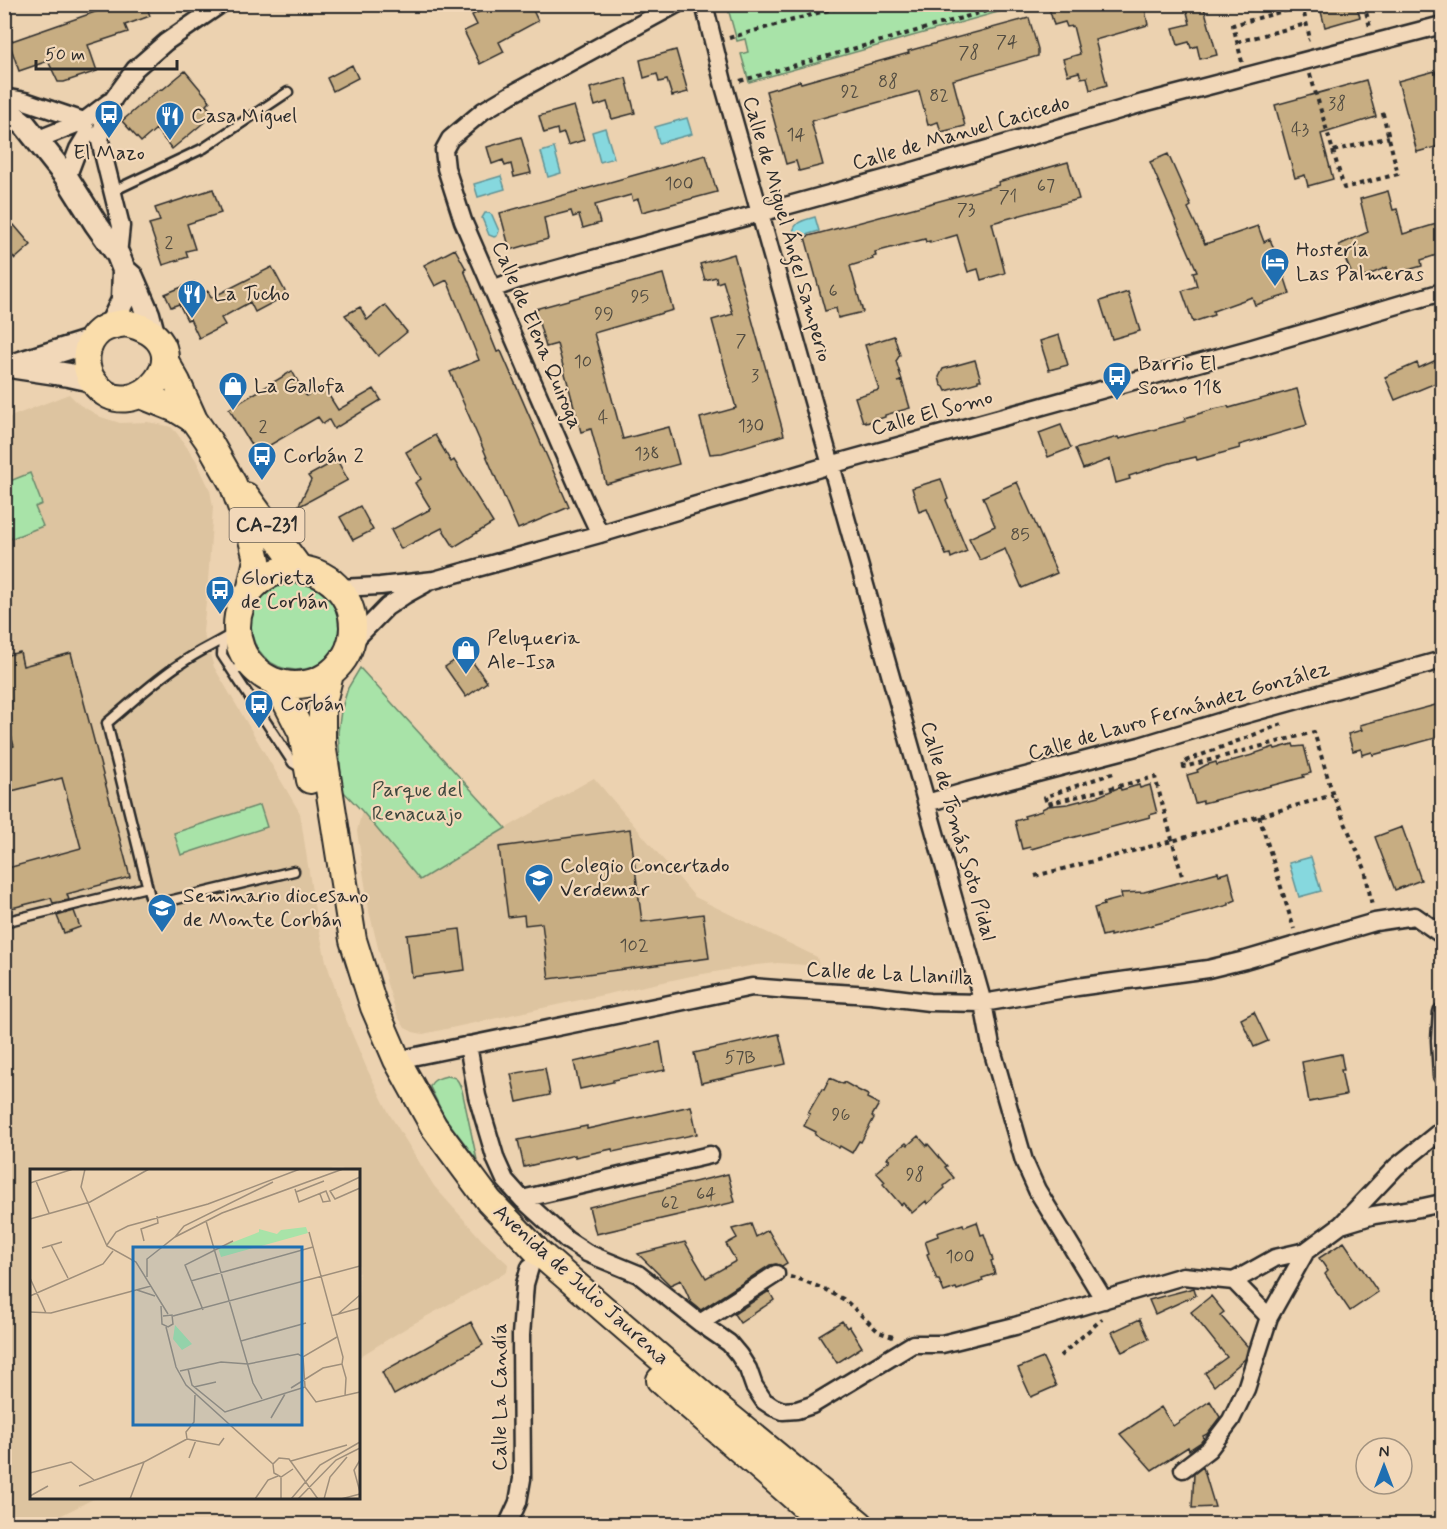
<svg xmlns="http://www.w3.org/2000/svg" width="1447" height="1529" font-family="Mynerve,sans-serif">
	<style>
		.built { fill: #ddc4a0 }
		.green { fill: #a8e3a8; stroke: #6a876a; stroke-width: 1.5 }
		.water { fill: #86d8de; stroke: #629396; stroke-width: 1.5 }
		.building { fill: #c7ad82; stroke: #2b2b2b; stroke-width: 1.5 }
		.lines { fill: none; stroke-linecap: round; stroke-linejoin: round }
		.service-casing { stroke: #2b2b2b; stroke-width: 13 }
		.minor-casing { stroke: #2b2b2b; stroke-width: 21 }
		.secondary-casing { stroke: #2b2b2b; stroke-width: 27 }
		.primary-casing { stroke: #2b2b2b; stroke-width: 30 }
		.path { stroke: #2b2b2b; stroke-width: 4; stroke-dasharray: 4.5 4.5; stroke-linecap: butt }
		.service { stroke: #f2d8b9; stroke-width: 8 }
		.minor { stroke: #f2d8b9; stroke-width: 16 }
		.secondary { stroke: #f2d8b9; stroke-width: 22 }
		.primary { stroke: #faddab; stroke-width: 26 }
		.labels { text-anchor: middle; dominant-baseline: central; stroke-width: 4.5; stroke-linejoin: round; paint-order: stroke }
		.number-label { font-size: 18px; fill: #524c41 }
		.shield { fill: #f2d8b9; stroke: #675f56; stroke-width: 1.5 }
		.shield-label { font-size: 20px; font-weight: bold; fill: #2b2b2b }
		.poi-label { font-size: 21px; fill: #2b2b2b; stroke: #f2d8b9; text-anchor: start }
		.street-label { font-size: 21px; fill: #2b2b2b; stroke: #f2d8b9 }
		.park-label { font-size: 21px; fill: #3e473e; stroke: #f2d8b9 }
		.inset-road { fill: none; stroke: #9f8f7b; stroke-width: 1.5 }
		.view { fill: #1f6fb2; fill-opacity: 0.15; stroke: #1f6fb2; stroke-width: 3 }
		.inset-edge { fill: none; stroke: #2b2b2b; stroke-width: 3 }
	</style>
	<rect width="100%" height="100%" fill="#ecd2b0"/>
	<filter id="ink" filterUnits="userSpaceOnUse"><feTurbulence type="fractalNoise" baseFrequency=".0167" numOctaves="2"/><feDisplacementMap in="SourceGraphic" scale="12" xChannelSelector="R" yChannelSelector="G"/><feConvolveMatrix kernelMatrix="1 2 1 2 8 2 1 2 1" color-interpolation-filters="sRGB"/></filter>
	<g filter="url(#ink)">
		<path class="built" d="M69,394L80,405L101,417L120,423L147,422L159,424L171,427L176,432L196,460L210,490L213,507L208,582L203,632L214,667L300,813L314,905L326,961L342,1010L367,1069L390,1115L434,1186L482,1240L508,1264L507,1272L411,1325L359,1357L358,1170H32V1498H95L44,1524H5V419Z
			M594,778L695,897L817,957L819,966L778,963L756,965L691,976L423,1034L413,1032L405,1028L397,1015L387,984L369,911L357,831L362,811L420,880L506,828Z"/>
		<path class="green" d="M727,5V4L1023,5L749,82L741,54L748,52L745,39L737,41Z
			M30,473L42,504L35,507L43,526L10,539L5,524V483Z
			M251 625a45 45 0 1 1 90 0a45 45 0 1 1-90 0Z
			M360,668L506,828L420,880L362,811L342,790L338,732L341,711L348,688Z
			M260,805L267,827L181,855L174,833Z
			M447,1076C458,1077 458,1081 462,1090L477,1160L444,1116L430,1087C432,1079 440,1078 447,1076Z"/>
		<path class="water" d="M687,118L692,134L659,143L655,127Z
			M605,128L614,158L600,162L592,132Z
			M554,148L561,173L548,177L541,152Z
			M501,176L505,189L478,197L474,184Z
			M485,213H489L492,215L499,231L497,236L494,237L489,235L482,218Z
			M815,217L819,231L792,239C793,221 801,221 815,217Z
			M1311,857L1321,891L1299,897L1289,863Z"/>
		<path class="building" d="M118,4H146L150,16L125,25L128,32L88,45L97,71L64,82H58L48,61L19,71L9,42Z
			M496,4H530L538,21L499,42L504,52L480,64L464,31L477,25L472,15Z
			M1062,4H1144L1148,25L1095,40L1107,85L1090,90L1087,77L1081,78L1079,72L1068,75L1063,59L1080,54L1073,26L1067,27L1065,22L1054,25L1049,8Z
			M1185,4H1203L1217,55L1200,59L1197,46L1191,48L1189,42L1178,45L1173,28L1190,24Z
			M1319,4H1356L1360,17L1325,27Z
			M1029,18L1038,49V56L953,80L965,126L941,132L938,122L928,125L919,91L811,121L823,165L799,171L796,161L786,164L766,91L800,81L801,83L909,53L908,51Z
			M676,50L688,92L672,96L667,80L659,82L657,74L644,78L640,60Z
			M352,65L358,78L333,91L327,78Z
			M185,71L210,101L206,105L214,114L172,149L156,129L141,142L122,121L152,95L161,89L162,90Z
			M1435,71L1443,98V145L1417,152L1398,81Z
			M626,78L635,113L612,119L607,102L595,106L590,88Z
			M1366,80L1376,117L1321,134L1333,179L1308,186L1305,175L1295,178L1275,105Z
			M574,106L584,140L568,145L564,133L558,135L557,129L544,133L539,116Z
			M521,137L531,173L514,177L511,164L505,166L503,160L492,164L487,147Z
			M1168,154L1191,206L1188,208L1205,244L1258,226L1264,242L1270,239L1279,263H1280L1290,294L1255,305L1252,297L1213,311L1214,315L1193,322L1182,291L1197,286L1193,272L1197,271L1150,162Z
			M706,155L717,192L642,212L638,199L633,201L631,195L595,205L600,223L583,228L579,215L573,217L571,211L544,218L548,239L510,250L500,213Z
			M1068,162L1079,199L992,223L1005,273L981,280L978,269L968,272L957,235L930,243V241L926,242L925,239L875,252L876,256L872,257L873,259L850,266L863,312L838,318L836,308L825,311L805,237L999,185L998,182Z
			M213,189L221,213L187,224L195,249L186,251L188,257L163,265L149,224L160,221L155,208Z
			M1388,191L1393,210L1397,209L1403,234L1443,222V253L1421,260L1422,266L1389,275L1387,267L1355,281L1339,245L1368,232L1360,199Z
			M14,225L31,245L15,259L4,246V232Z
			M455,249L466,269L464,270L497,352L501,351L569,507L518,529L450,372L479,360L447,280L435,286L424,265Z
			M734,254L784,435L722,453L710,454L700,418L736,408L712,320L733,314L723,281L717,283L716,277L705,280L700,264Z
			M272,267L287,295L255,312L250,302L221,318L225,325L199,338L190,319L187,320L179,304L171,307L165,294L194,282L199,295L208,291L211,298Z
			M663,274L673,310L594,333L623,439L669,427L679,464L606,484L591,429L581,432L557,344L546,347L535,309Z
			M1128,292L1140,331L1112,339L1100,301Z
			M385,305L407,332L378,356L345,315L360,307L367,320Z
			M1059,335L1068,365L1049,370L1040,341Z
			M894,336L900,355L896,361L902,380L898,382L902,381L910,408L885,415V417L866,423L865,421L863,422L855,397L879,390L865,345Z
			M1443,357V380L1395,400L1385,377L1417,363L1419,368Z
			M975,360L981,380H978V382L946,391L944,387L941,385L939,377L943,369Z
			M292,371L306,396L323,386L338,410L374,389L381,400L334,429L329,420L323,424L318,417L265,448L264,446L255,451L229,409Z
			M1297,389L1307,425L1239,445L1240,448L1197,460L1196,457L1170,463L1129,476L1130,479L1116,483L1110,459L1083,469L1075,449L1118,437L1119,439L1186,421L1185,418L1214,409L1228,406L1229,408Z
			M1061,425L1071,448L1048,457L1039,433Z
			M435,435L451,462L454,460L493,523L454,547L442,528L401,549L391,530L431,509L415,483L421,479L406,452Z
			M337,460L348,480L298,507L311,480L308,476Z
			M941,479L948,499L946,500L967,551L951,558L950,554L946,555L927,509L919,512L912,488Z
			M1017,482L1057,573L1022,588L1005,549L980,560L969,538L995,526L983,497Z
			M360,506L373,530L353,540L340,517Z
			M20,652L23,666L71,653L130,877L67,894L69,900L53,903L51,898L4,910V869L81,848L62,778L4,793V749L14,746L4,711V656Z
			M466,653L487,682L466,697L445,667Z
			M1443,703V736L1373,755L1372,752L1362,755L1361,749L1353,751L1348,734L1362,730L1360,725Z
			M1293,744L1294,747L1304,746L1311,773L1303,775L1304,777L1270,786L1203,803V801L1195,803L1187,775L1198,772L1197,770L1206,765L1216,762L1217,765L1256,754V753L1274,747L1275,749Z
			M1139,785L1140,788L1150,785L1157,813L1149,815L1150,817L1052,843L1031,849L1030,847L1022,849L1015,821L1025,818L1024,816L1042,811V809L1048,806L1068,804L1099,796L1120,787L1121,790Z
			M1402,827L1421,880L1395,890L1375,837Z
			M630,829L642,922L703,914L709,958L549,979L542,923L525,925L524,915L508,917L499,847Z
			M1218,872L1219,875L1229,872L1236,900L1229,903V905L1195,914L1110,936V934L1102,936L1094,908L1104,905L1103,903L1122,898L1121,893L1144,892Z
			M74,911L80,927L64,933L57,916Z
			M460,929L465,970L412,977L407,935Z
			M1254,1012L1268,1041L1254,1047L1241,1019Z
			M779,1034L786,1064L701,1083L694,1053Z
			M660,1042L665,1070L613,1080V1082L580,1089L574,1062Z
			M1341,1054L1344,1070H1341L1346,1095L1309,1102L1302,1062Z
			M545,1068L550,1095L517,1102L511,1074Z
			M830,1078L843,1084L844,1082L858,1090L868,1095L867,1098L879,1104L872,1116L874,1118L861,1142L859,1141L852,1153L840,1146L839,1148L815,1135L816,1132L804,1126L810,1114L808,1113L822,1089L824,1090Z
			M691,1106L697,1134L613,1152L612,1149L575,1157V1155L524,1167L518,1140L587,1126V1129Z
			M918,1136L927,1146L928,1144L940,1158L947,1166L945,1167L954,1178L944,1186L945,1188L927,1204L926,1201L912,1213L903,1203L901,1205L883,1184L885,1182L876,1172L890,1160L887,1158L906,1143L908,1145Z
			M728,1174L735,1202L596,1234L589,1207Z
			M977,1222L981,1235L984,1234L993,1260L991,1261L995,1274L982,1278L983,1281L957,1290L956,1288L944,1292L939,1280H937L927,1254L929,1253L925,1241L938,1236L937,1233L963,1224L964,1227Z
			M751,1224L756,1237L768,1230L787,1263L782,1266L776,1264L770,1265L701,1310L691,1302L681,1280L670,1285L638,1254L685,1242L706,1278L736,1261L726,1244L737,1238L732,1229Z
			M1344,1242L1378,1292L1350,1311L1325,1274L1328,1271L1319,1258Z
			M1194,1288L1196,1295L1155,1314L1149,1300Z
			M769,1291L774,1300L740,1323L734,1314Z
			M1211,1296L1224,1312L1220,1315L1248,1347L1245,1359L1214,1386L1205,1373L1227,1357L1191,1312Z
			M1140,1319L1149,1339L1122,1352L1112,1332Z
			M842,1321L847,1328L849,1326L862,1347L837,1363L819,1335Z
			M471,1322L483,1345L394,1395L382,1372Z
			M1043,1358L1056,1386L1031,1397L1018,1368Z
			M1210,1401L1220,1417L1207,1434L1203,1436L1204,1438L1201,1442L1189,1450L1188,1447L1152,1470L1120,1434L1161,1407L1173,1426Z
			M1203,1467L1215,1507L1192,1508L1194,1474Z"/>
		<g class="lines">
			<g class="service-casing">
				<path id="service" d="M113,191L204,148L288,92
					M237,631C218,643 198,651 180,664C154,681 131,703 107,723L152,905L294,871
					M223,640L222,655L293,763L303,769
					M232,670L251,666
					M4,922L147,887"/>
			</g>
			<g class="minor-casing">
				<path id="minor" d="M704,4L724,86L983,1003L991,1046L1024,1161L1037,1190L1104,1300
					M4,97L25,101L84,121
					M36,140L84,121L109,102
					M67,178L78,149L87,134L84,121
					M118,255L121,226L100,141L104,117L114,98L135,69L166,42L221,4
					M492,289L520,279L913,171L1143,103L1442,25
					M600,534L583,498L463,221L446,168L444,150L450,139L483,111L510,95L677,4
					M339,588L380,586L434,580L600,534L830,465L1249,349L1442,292
					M352,643L387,607L405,595L425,584
					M927,803L968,791L1140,746L1229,719L1442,660
					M1442,1012L1440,1040L1442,1076
					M468,1045L477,1096L496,1160L505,1180L522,1199L567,1240L587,1253L638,1274L700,1323L729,1343L739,1355L748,1369L754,1386L764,1401L773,1407L783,1411L797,1410L812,1405L913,1344H942L1015,1326L1183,1276L1234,1281L1275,1258L1306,1251L1341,1225L1374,1215L1419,1208L1442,1203
					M397,1060L752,987L789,990L872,995L929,1002L983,1003L1077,987L1208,969L1245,960L1375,922L1415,916L1442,935
					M522,1199L710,1155
					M1341,1225L1396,1167L1442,1130
					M1234,1281L1269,1317
					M700,1323L776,1274
					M1183,1469L1209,1449L1231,1420L1246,1389L1269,1317L1306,1251
					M508,1524L518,1502L522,1479L521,1335L525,1284L530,1267"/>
			</g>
			<g class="secondary-casing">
				<path id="secondary" d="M4,108L25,125L67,178L96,224L118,255L124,270L123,300L111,325
					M124,270L132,277L148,314L153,333
					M4,367L11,366L91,341
					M16,367L69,375L92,380"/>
			</g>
			<g class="primary-casing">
				<path id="primary" d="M126,323C214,343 131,437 93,381C82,365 85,343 100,331C108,325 117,324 126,323Z
					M165,361L177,382L194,420L208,440L233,484L250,531L257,560L251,587
					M141,395L176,409L194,420
					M246,496L299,568
					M237 627a58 58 0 1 1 116 0a58 58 0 1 1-116 0Z
					M330,674L322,706V744L353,940L374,1007L397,1060L434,1127L489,1201L538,1252L709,1400L860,1524
					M276,682L302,733L310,780
					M660,1380L825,1524"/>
			</g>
			<path class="path" d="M1364,4L1370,27
				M1302,5L1310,39L1308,40
				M1365,7L1375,4
				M1434,7L1442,5
				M729,38L850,4
				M1237,42L1306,24
				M1242,62L1233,25L1302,6
				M1310,74L1333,151L1389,137
				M740,81L1011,4
				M1333,151L1344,188L1398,174L1382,110
				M1282,724L1183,762L1184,767L1314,732L1333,795L1365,869L1372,906
				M1113,773L1045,797L1047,804L1155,777L1182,876
				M1259,816L1294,929
				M1035,876L1172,841L1333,795
				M790,1277L802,1280L824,1289L845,1300L879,1332L893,1337
				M1060,1356L1102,1319"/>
			<use href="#service" class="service"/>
			<use href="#minor" class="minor"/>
			<use href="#secondary" class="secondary"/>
			<use href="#primary" class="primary"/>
		</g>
	</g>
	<defs>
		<g id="bus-pin" transform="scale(1.5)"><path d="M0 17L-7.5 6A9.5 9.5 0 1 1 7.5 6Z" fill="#1f6fb2" stroke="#f2d8b9"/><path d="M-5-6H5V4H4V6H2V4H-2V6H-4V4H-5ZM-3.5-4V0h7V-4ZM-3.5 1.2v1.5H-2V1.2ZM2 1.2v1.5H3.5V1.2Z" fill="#fff"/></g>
		<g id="restaurant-pin" transform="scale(1.5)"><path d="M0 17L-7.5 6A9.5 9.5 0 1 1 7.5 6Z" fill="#1f6fb2" stroke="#f2d8b9"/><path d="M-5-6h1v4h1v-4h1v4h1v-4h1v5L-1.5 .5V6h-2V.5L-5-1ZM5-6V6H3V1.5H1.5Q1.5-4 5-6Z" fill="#fff"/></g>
		<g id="hotel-pin" transform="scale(1.5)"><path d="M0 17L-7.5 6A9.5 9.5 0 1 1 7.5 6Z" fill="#1f6fb2" stroke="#f2d8b9"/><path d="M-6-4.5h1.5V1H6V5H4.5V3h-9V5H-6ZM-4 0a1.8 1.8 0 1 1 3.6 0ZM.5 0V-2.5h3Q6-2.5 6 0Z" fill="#fff"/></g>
		<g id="shop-pin" transform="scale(1.5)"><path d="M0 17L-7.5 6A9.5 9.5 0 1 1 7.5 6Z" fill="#1f6fb2" stroke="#f2d8b9"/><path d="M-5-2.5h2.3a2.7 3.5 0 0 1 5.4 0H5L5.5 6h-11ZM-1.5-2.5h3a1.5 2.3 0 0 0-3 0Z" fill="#fff"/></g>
		<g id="school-pin" transform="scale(1.5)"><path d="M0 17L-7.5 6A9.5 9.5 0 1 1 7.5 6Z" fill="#1f6fb2" stroke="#f2d8b9"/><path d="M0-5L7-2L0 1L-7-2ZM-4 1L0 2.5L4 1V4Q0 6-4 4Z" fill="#fff"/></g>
		<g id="university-pin" transform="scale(1.5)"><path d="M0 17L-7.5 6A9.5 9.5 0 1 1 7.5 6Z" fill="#1f6fb2" stroke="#f2d8b9"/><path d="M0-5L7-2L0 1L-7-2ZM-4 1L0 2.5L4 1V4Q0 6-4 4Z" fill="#fff"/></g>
	</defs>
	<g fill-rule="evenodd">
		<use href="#bus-pin" x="109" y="114"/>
		<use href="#restaurant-pin" x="170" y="116"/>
		<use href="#hotel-pin" x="1275" y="262"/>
		<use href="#restaurant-pin" x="192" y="294"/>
		<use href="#bus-pin" x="1117" y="376"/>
		<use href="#shop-pin" x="233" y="386"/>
		<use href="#bus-pin" x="262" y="456"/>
		<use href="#bus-pin" x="220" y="590"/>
		<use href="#shop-pin" x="466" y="650"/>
		<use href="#bus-pin" x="259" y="704"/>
		<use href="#school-pin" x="539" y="878"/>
		<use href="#university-pin" x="162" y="908"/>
	</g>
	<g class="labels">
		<g class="number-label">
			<text x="1007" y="42">74</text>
			<text x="969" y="53">78</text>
			<text x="888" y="82">88</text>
			<text x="850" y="92">92</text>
			<text x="939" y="96">82</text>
			<text x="1337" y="104">38</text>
			<text x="1300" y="130">43</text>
			<text x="796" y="135">14</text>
			<text x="679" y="184">100</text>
			<text x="1046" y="186">67</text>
			<text x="1008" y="197">71</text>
			<text x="966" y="210">73</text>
			<text x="169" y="243">2</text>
			<text x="833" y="291">6</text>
			<text x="640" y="297">95</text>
			<text x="604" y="314">99</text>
			<text x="741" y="341">7</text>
			<text x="583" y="362">10</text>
			<text x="755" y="376">3</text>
			<text x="603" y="418">4</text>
			<text x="751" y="426">130</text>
			<text x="263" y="427">2</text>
			<text x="647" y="454">138</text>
			<text x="1020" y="535">85</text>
			<text x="634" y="946">102</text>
			<text x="740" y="1058">57B</text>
			<text x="841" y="1115">96</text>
			<text x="915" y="1175">98</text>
			<text x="706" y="1194">64</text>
			<text x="670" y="1203">62</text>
			<text x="960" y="1257">100</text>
		</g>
		<rect class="shield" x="229.5" y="508" width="75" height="34" rx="4.5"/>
		<g class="shield-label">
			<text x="267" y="525">CA-231</text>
		</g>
		<g class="poi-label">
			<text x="191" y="116">Casa Miguel</text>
			<text x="109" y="153" text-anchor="middle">El Mazo</text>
			<text x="1296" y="250">Hostería<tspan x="1296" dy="24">Las Palmeras</tspan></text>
			<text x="213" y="294">La Tucho</text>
			<text x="1138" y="364">Barrio El<tspan x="1138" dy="24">Somo 118</tspan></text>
			<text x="254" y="386">La Gallofa</text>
			<text x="283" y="456">Corbán 2</text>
			<text x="241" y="578">Glorieta<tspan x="241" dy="24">de Corbán</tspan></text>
			<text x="487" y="638">Peluqueria<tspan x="487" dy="24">Ale-Isa</tspan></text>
			<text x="280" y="704">Corbán</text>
			<text x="560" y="866">Colegio Concertado<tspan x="560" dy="24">Verdemar</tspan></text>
			<text x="183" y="896">Seminario diocesano<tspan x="183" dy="24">de Monte Corbán</tspan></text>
		</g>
		<g class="street-label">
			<text transform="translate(961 133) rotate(-16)">Calle de Manuel Cacicedo</text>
			<text transform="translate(787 229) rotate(74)">Calle de Miguel Ángel Samperio</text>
			<text transform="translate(537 335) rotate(67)">Calle de Elena Quiroga</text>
			<text transform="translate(932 413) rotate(-15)">Calle El Somo</text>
			<text transform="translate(1179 711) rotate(-16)">Calle de Lauro Fernández González</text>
			<text transform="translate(958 831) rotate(74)">Calle de Tomás Soto Pidal</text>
			<text transform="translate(890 974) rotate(3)">Calle de La Llanilla</text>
			<text transform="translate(581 1285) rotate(42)">Avenida de Julio Jaurena</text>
			<text transform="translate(500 1397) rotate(-90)">Calle La Candía</text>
		</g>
		<g class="park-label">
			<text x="417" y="790">Parque del<tspan x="417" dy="24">Renacuajo</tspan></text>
		</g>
	</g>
	<g transform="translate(30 1169)">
		<rect width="330" height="330" fill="#ecd2b0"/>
		<path d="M276,58L278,64L191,88L188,79L229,63V60L247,65L251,61ZM145,156L162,175L152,181L143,170Z" fill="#a8e3a8"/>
		<path class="inset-road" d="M55,0L51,18L77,77L106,93L138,145M330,8L300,22L305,30L330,19M6,12L19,44M0,14L43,0M265,20L269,33L296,22L300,32L293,33L290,25M266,23L294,12M0,50L60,33L119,0M176,52L223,214L232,230M279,63L313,188L312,195M145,68L154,57L243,13M114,72L111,60L128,54L127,47M21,76L38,109M77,76L86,63L98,57L178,35L270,0M12,79L32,73M117,108V90L145,68L192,44L313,0M0,109L16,144M161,112L283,78M107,121L125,127M0,127L73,95L83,82M131,137L132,155L138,158L143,155L142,146L133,147M173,141L155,96L203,72M0,143L21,144L121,117M308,145L330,126M143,147L330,97M301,147L330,139M136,158L146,198L156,216L243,295M211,172L276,154M273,188L275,218L286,233L330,223M312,195L316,209L315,227M158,200L162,216L195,243L275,218M150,202L191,193L218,195L268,185L273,188L307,168M164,218L186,213M261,219L293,199L312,195M241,249L255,225M157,270L189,276L194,269M159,289L166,271M330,291L324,301L330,323M261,292L317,276M263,300L251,308L244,304L243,295L249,289L259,290L288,330M0,304L41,293L64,311M251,308V330M49,317L114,293M0,327L18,317M100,330L114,293L157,270L156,263L164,253L165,226M225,330L238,311L248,307M261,330L290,296L330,273M268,330L306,291L330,279M294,330L300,308L317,288M311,330L330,325"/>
		<path class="view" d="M103,78H272V256H103Z"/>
		<rect width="330" height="330" class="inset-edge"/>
	</g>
	<rect width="1447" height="1529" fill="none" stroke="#f2d8b9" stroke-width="24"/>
	<rect x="12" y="12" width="1423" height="1505" fill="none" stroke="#2b2b2b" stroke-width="2" filter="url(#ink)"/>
	<g transform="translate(1384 1466)"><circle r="28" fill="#f2d8b9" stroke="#a29380" stroke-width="1.5"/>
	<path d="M0-4.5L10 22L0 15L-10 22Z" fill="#1f6fb2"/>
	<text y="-9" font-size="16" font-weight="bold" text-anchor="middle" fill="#2b2b2b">N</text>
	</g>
	<path d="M36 60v9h141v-9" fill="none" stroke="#2b2b2b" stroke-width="3"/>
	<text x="45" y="60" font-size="18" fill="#2b2b2b" stroke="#f2d8b9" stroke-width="4.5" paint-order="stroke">50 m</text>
</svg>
